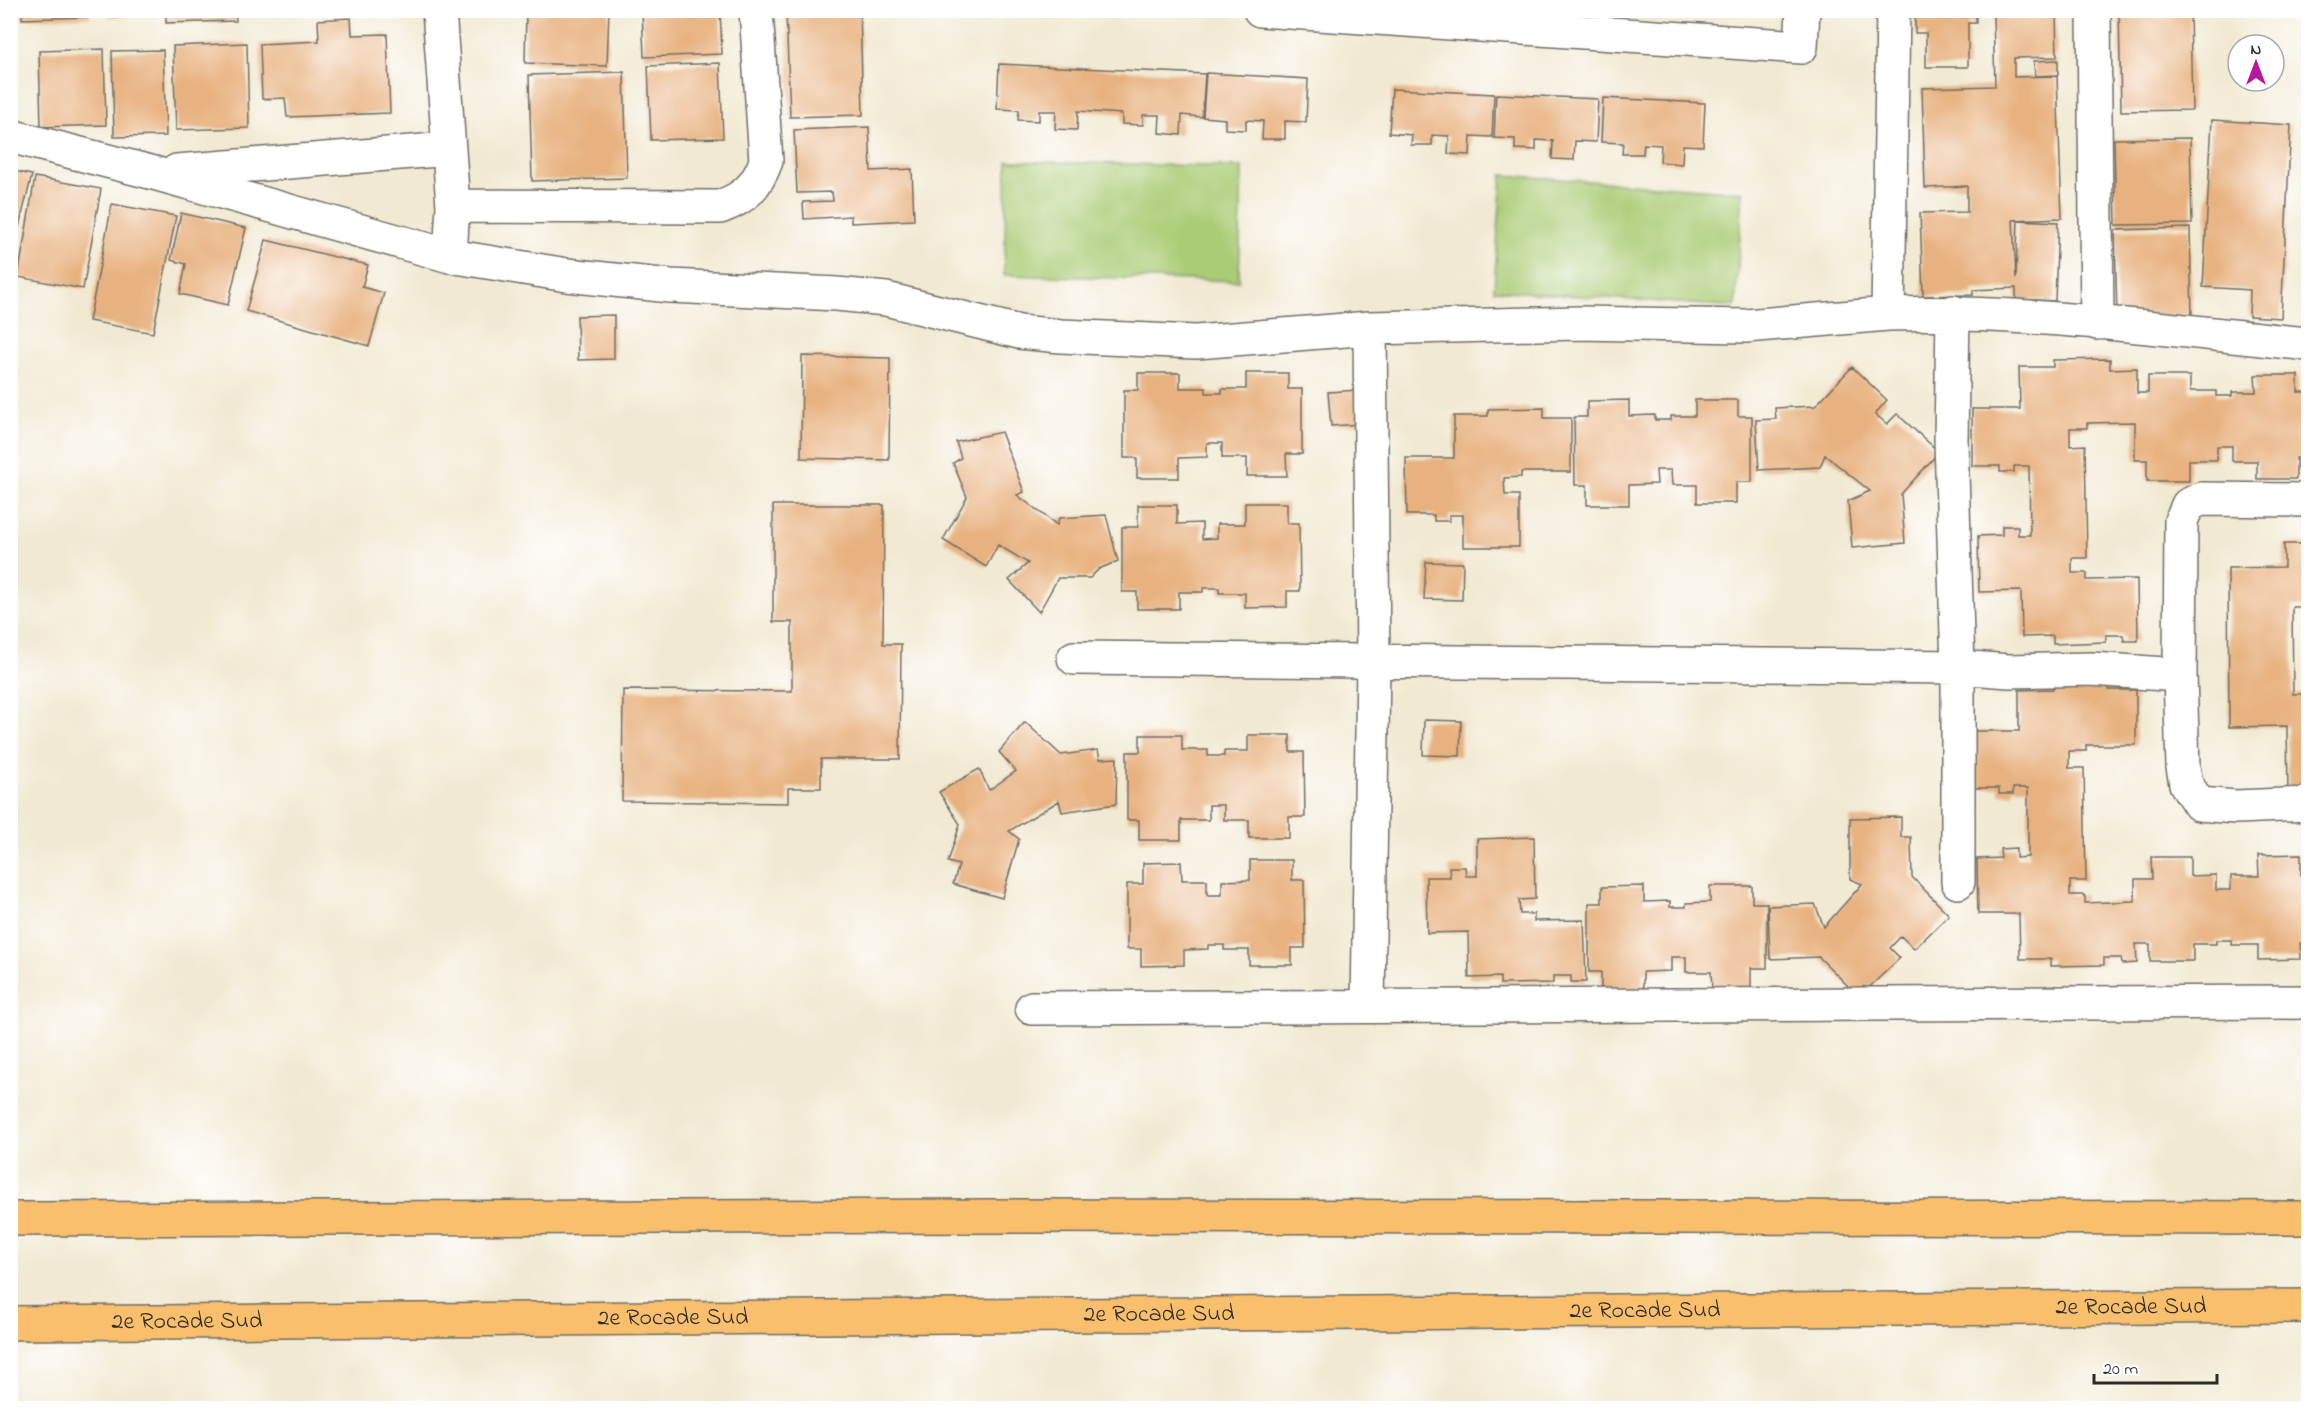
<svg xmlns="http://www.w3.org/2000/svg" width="2319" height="1419" font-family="'Indie Flower',sans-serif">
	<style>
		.green { fill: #aacc75; stroke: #6a7c50; stroke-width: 1.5 }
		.building { fill: #e8b280 }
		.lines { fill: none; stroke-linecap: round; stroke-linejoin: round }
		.minor-casing { stroke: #706e65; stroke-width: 36 }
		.highway-casing { stroke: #706e65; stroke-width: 36 }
		.minor { stroke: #fff; stroke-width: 33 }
		.highway { stroke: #f9bf6d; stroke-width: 33 }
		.labels { text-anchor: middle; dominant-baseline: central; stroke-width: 4.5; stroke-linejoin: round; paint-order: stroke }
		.street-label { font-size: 24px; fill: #2b2b2b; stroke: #fff }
	</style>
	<rect width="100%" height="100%" fill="#fff"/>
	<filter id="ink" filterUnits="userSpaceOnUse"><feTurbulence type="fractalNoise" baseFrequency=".0167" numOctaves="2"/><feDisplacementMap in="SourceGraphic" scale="12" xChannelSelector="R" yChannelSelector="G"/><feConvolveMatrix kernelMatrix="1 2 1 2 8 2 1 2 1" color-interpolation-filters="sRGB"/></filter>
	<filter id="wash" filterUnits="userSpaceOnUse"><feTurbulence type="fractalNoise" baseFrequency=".008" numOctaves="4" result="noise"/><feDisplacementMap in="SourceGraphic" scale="24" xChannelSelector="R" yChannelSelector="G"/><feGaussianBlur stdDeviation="1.35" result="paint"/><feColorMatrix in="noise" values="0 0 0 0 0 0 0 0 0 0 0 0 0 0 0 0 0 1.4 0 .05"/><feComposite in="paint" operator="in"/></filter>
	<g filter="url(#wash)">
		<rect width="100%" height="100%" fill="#f1e9d1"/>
		<path class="green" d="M1007,161L1242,167L1239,281L1004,275Z
			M1502,175L1743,192L1735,307L1494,290Z"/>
		<g id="blocks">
			<path class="building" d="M22,10H90V17L22,19Z
				M108,10H235L236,21L166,23V15L108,17Z
				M526,10H609L607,66L525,63Z
				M642,10H720L722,54L644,57Z
				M786,10H860L863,115L790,117Z
				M1915,10H1976V23H1968V67H1926V33H1915Z
				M2119,10H2190L2192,110L2121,111Z
				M2056,13L2057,57L2014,58V77L2057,76L2062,218L2013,220L2016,279L2018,220L2058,222L2055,301L2016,299V288L1973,290V295L1923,296L1920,213L1967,212V186L1925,188L1922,88L1995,86L1993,15Z
				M351,18L352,35L387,34L390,113L287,117L285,98L262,99L260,44L319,41L318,20Z
				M247,43L249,128L176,130L173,46Z
				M104,49L106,125L41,127L39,51Z
				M163,50L166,136L114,137L112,51Z
				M2058,60V75L2035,76L2034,61Z
				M720,63L723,138L651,140L648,66Z
				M999,64L1205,74L1202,117L1182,115L1181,135L1159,133L1160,115H1143V125L1122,124V114L1078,111L1077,130L1055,129L1056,111H1039V121L1018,120L1019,110L997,109Z
				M624,72L627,178L532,181L529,75Z
				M1206,73L1308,79L1306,122L1285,121V139H1262L1263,121L1246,120V130L1225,129V119L1203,117Z
				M1392,89L1494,94L1492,137L1471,136L1470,155L1448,154L1449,136L1432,135V145H1411L1412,135L1389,133Z
				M1496,94L1598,99L1596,142L1575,141L1574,160L1552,159L1553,141L1536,140V150L1515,149V139L1494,138Z
				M1603,98L1705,103L1703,146L1683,145L1682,164L1660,162L1661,145L1644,144L1643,154H1622L1623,143L1601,142Z
				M2212,120L2291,125L2281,318L2249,316L2250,290L2203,287Z
				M869,127L871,171L912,169L914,220L851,223V216L804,219L803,202L833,201L832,192L797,193L794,130Z
				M2190,138L2192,224L2116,225L2114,139Z
				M10,170L32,175L13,251L10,250Z
				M35,177L101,189L83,289L18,277Z
				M112,204L176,216L153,333L89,321Z
				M181,213L246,228L228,305L180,294L186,264L171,260Z
				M2190,228L2192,317L2117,320L2115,230Z
				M266,240L368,265L362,287L384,293L369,346L246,311Z
				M614,315V359L578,360L577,316Z
				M802,356L890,358L889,460L801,458Z
				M2110,359V369L2137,368V393H2148V376H2190V391H2216V396H2232V392H2256L2255,375H2298V392H2308V458H2296V479H2257V461H2232V446H2217V460H2189V481H2147V460H2135V422L2087,423V428H2070V446L2085,445L2087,558H2072V573H2087V580L2137,579L2138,641H2124L2123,635H2106V642L2053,644V636L2022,637L2021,591L1979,592L1978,536L2002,535V526H2018V535H2030L2029,466H2014V472H2000V466H1972V409H2020L2019,367H2053V360Z
				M1852,367L1887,400L1875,414L1887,424L1897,414L1939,452L1901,494L1905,543L1852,548L1848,501L1870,491L1825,455L1820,467L1759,470L1756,420L1776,419L1775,408L1815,406Z
				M1138,373H1180V388H1206V393H1222V389H1246V373H1288V389H1302V454H1286L1287,476H1247V458H1222V443H1207V457L1179,458V478H1137V458H1124V390H1138Z
				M1359,390L1361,424L1331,426L1328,392Z
				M1629,400V416L1655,415V420H1671V416H1695V400H1738V416H1752V482H1736V503H1697V485H1672L1671,470H1656L1657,484L1629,485V505H1587V485H1575L1574,417H1587V401Z
				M1544,408V418H1571V472H1521V477L1504,478L1505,495H1519V547H1463V515H1449V521H1434V515H1407L1406,458H1454V416H1488V409Z
				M1001,432L1024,492L1017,495L1057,525L1059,518L1106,515L1118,561L1099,569L1090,578H1058L1039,612L1009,580L1028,563L998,545L986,567L943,540L967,497L953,463L961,458L956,442Z
				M1245,503H1287V523H1299L1300,591H1287V607L1245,608V593H1219V588H1203V592H1179V609H1137V592H1122V527H1138V505H1177V524L1202,523V539L1217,538V524H1245Z
				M773,505H884L883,644H901L900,759H821V788H788V803L622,801L623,690L792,691V622H773Z
				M2284,544H2308V607H2292L2293,694H2308V795H2288L2287,726L2229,727L2228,568L2284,567Z
				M1426,562L1463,563L1462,600L1424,599Z
				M2053,682H2109V690H2136V745H2086V751H2069V768H2084L2086,881H2070V895H2085V903L2135,901V879H2152L2151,857H2190V876L2216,875V890H2231V876H2259L2258,855L2301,854V875H2308V943H2300L2301,959L2258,960V945H2232V940H2216V944H2193V961H2150V944H2136L2137,963L2122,964L2121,958H2104V965L2051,966V959H2020L2019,914H1978L1977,859L2001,858L2000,849L2016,848V858L2028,857V788H2013V794H1999V788H1971V731H2019V690L2053,689Z
				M1424,720L1461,721L1460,756L1423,755Z
				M1025,722L1061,755L1098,750L1100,759L1117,758L1116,804L1062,812L1059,801L1009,831L1019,839L1002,898L953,884L959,865L948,862L960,824L939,792L979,769L989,790L1016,771L999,752Z
				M1140,735H1182V750H1208V756H1224V751H1248V735H1290V752H1304L1305,817H1289V838H1249V820H1224V805H1209V820H1181V840H1139V820H1127V752H1140Z
				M1901,817V837H1911L1912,877L1949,915L1914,949L1901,936L1890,948L1900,958L1859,997L1819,957L1770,959L1768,906L1815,904L1824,927L1862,884L1850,879V818Z
				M1534,837L1535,899L1519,900L1520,914H1534V921L1584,920L1586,982H1571V976H1553V983L1500,984V977L1469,978L1468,932L1427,933L1426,877H1450L1449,867H1465L1466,876H1477V839Z
				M1250,860H1292V880H1304L1305,948H1292V965H1249V950H1224V945H1208V949L1184,950V965L1141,966V949H1127V884H1143V863L1181,862L1182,880H1207V895H1222V881L1250,880Z
				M1644,886V902L1670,901V907H1686V903L1710,902V886H1752V903H1767V968H1751V989L1712,990L1711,972H1686V957H1671V971L1643,972V991L1601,992V972H1589V903H1602V887Z"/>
		</g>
	</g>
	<g filter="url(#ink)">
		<use href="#blocks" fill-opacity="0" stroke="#706e65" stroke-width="1.5"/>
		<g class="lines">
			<g class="minor-casing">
				<path id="minor" d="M439,10L453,206L450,256
					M1260,10L1801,47L1803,10
					M1893,10L1888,314C2028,310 2169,330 2308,344
					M2094,10L2097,323
					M10,136L154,173L450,256L567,275L670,286L837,294L886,299L1019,332L1061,336L1196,342L1370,328L1578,323L1746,326L1888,314
					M177,171L449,149
					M453,206L720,207C745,198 757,186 766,161L756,10
					M1953,312L1951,441L1958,667L2009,671L2091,669L2180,675
					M2308,500L2201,499L2188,505L2181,521L2180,675L2183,767L2186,784L2199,804L2236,807L2308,804
					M1074,658L1958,667V882
					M1368,1006L1373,663L1370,328
					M1032,1008L2308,1002"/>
			</g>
			<g class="highway-casing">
				<g id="highway">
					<path d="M10,1219L994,1216L2308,1218"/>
					<path id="s1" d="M10,1323L2308,1306"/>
				</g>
			</g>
			<use href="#minor" class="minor"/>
			<use href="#highway" class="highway"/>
		</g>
	</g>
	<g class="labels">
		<g class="street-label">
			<text stroke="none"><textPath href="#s1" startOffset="2121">2e Rocade Sud</textPath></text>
			<text stroke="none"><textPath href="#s1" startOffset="1635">2e Rocade Sud</textPath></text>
			<text stroke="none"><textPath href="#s1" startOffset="1149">2e Rocade Sud</textPath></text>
			<text stroke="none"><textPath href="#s1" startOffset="663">2e Rocade Sud</textPath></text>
			<text stroke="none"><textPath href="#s1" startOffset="177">2e Rocade Sud</textPath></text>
		</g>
	</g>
	<rect width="2319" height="1419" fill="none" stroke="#fff" stroke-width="36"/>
	<g transform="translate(2256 63)"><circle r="28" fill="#ffffff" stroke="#aaaaaa" stroke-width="1.5"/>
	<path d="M0-4.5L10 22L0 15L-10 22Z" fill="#b5179e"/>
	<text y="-9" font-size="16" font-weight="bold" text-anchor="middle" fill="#2b2b2b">N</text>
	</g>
	<path d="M2094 1374v9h123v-9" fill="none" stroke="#2b2b2b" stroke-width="3"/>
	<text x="2103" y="1374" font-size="18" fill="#2b2b2b" stroke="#ffffff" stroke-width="4.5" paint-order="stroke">20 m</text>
</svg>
